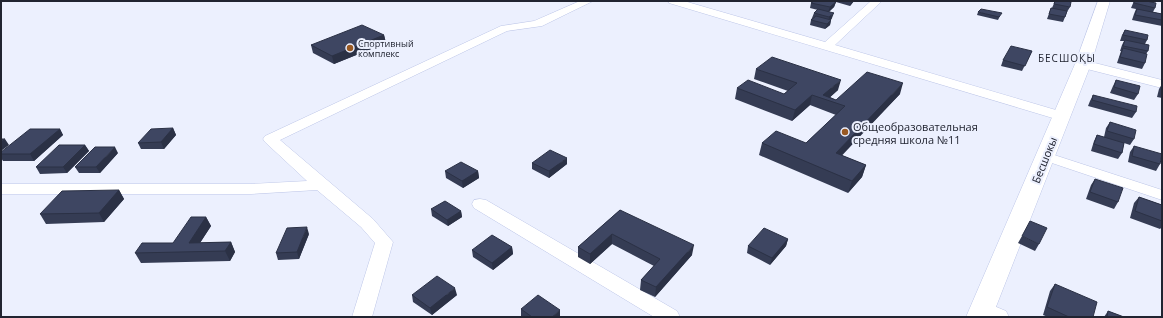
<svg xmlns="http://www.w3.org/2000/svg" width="1163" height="318" font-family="'Open Sans',sans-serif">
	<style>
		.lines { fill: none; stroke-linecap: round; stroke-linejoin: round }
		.minor-casing { stroke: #bdc6e8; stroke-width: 1 }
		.tertiary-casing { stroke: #bdc6e8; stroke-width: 1 }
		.minor { fill: #fff; fill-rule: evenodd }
		.tertiary { fill: #fff; fill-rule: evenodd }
		.wall { fill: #353c54 }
		.shaded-wall { fill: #2b3145 }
		.building { fill: #3e4662; stroke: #2b3145 }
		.poi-dot { fill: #995922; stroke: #ecf0fe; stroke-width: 1.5 }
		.labels { text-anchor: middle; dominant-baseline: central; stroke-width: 4; stroke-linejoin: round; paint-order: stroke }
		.far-poi-label { font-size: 9px; fill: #212431; stroke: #ecf0fe; text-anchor: start }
		.far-neighbourhood-label { font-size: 10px; letter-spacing: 1px; fill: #212431; stroke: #ecf0fe }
		.poi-label { font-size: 11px; fill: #212431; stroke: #ecf0fe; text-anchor: start }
		.street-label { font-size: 11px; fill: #212431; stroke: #ecf0fe }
	</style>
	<rect width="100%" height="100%" fill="#ecf0fe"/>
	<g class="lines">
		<g class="minor-casing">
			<path id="minor" d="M580,1H593L542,26L507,31L280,140L373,219L393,242L372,317H352L375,243L361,227L317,190L251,194H1V184H251L307,181L265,142L263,139L265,136L501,26L534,21Z
				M668,1H684L825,42L871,1H882L835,45L1066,113L1068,116L1066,119H1056L669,3Z
				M1083,60L1162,80V88L1079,67L1077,64Z
				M1045,152L1162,190V200L1040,159L1038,156L1040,153Z
				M480,199L486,200L677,311L680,317H654L474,208L472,204L474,200Z
				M982,301L1006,311L1009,317C997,317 979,318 972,309L975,304Z"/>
		</g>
		<g class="tertiary-casing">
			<path id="tertiary" d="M1098,1H1110L1091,64L992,317H966L1075,64Z"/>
		</g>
		<use href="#minor" class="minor"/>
		<use href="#tertiary" class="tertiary"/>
	</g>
	<path class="wall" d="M814,1H854L850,6L836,2L834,7L829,12L832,18L831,20L830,25L825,29L810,25L811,20L812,18L814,13L818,10L810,8L811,3Z
		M1055,1L1070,7L1067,12L1063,22L1047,19L1051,8H1052Z
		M1134,1H1153V2L1155,8L1153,12L1162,14V26L1132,20L1134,14L1136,9L1131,8Z
		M978,12L1000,16L998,20L977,15Z
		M1125,30L1147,40L1145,44L1148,51L1146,54L1145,63L1142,69L1117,63L1121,51H1120L1122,45L1124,41H1120L1122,35Z
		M384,35L386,43L334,64L313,53L311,45Z
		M1032,51L1022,71L1001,66L1003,60Z
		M756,69L838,90L830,97L836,100L900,94L841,155L866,165L862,177L848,193L759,155L762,143H806L836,115L810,105L792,121L735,99L737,88L784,94L788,91L754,79Z
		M1116,80L1138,94L1134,100L1110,93L1113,86Z
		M1162,84V98L1157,97L1159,89Z
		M1093,95L1136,112L1132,118L1088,106L1090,101Z
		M1110,122L1134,139L1130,145L1124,143L1122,153L1118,159L1091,151L1094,141L1097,135L1104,137L1106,128Z
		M173,128L176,135L164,149H141L138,143Z
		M60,129L63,135L34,161H3L1,158V152Z
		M85,145L89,151L67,173L40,174L36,167Z
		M1134,146L1160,164L1156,171L1128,162L1130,152Z
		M118,153L100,173H79L75,167Z
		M532,163L567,164L549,178L532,169Z
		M445,171H478L479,178L463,188L446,178Z
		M1095,179L1118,202L1114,209L1086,199L1091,185Z
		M119,190L124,199L104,222L46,224L40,214Z
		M1139,197L1162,205V227L1160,229L1130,218L1134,203Z
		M431,209L461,211L462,217L448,226L432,216Z
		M620,210L692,255L655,297L640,290L641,280L654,266L612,244L590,264L578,257V247Z
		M206,217L211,226L200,243L231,242L235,252L230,261L141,263L135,253L173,243Z
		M309,234L299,259L278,260L276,253Z
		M1022,236L1039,244L1035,251L1018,243Z
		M788,239L786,246L770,265L747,253L748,246Z
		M512,247L513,254L493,270L473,257L472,250Z
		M1055,284L1093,317H1048L1043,315L1050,291Z
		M412,295H457L432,315L413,302Z
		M521,309L560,317H521Z
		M1108,311L1124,317H1104Z"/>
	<path class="shaded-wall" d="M851,1H854L850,6Z
		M836,2L834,7L828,12L830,7Z
		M834,13L832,18L828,23L829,17Z
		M831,20L830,25L825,29L827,24Z
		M384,35L386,43L334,64L332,56Z
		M841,80L838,90L827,100L823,95Z
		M903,83L900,94L833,165L836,153Z
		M812,95L810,105L792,121L795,110Z
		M173,128L176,135L164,149L161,142Z
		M60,129L63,135L34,161L30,154Z
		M5,139L9,145L1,151V141Z
		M85,145L89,151L67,173L63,167Z
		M115,147L118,153L100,173L96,167Z
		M567,158V164L549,178V171Z
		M866,165L862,177L848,193L852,181Z
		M478,171L479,178L463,188L462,181Z
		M119,190L124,199L104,222L99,213Z
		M461,211L462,217L448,226L447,220Z
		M206,217L211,226L194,252L189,243Z
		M307,227L309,234L299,259L297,252Z
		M612,234V244L590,264V254Z
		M788,239L786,246L770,265L772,258Z
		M231,242L235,252L230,261L225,251Z
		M694,245L692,255L655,297L656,287Z
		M512,247L513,254L493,270L492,263Z
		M455,288L457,295L432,315L430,308Z
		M560,310V317H552Z"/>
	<path class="building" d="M814,1H832L836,2L830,7L811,3Z
		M1055,1H1067L1071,2L1070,7L1054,4Z
		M1134,1H1146L1156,3L1155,8L1134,3Z
		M1051,8L1067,11L1065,17L1049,14Z
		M818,9L834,13L829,17L814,13Z
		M981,9L1002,13L999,17L978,12Z
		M1137,9L1162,14V20L1135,15Z
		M816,16L831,20L827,24L811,20Z
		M362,25L384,35L332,56L311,45Z
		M1125,30L1148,35L1147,40L1123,35Z
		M1125,40L1149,45L1148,51L1123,46Z
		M1011,46L1032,51L1025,66L1003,60Z
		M1123,48L1147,54L1145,63L1120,57Z
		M772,57L841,80L823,95L836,100L867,72L903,83L836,153L866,165L852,181L762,143L776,131L806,143L845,106L812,95L795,110L737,88L748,80L784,94L797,83L756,69Z
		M1116,80L1140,86L1138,94L1114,87Z
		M1093,95L1137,106L1136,112L1092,100Z
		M1110,122L1136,130L1134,139L1107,131Z
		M173,128L161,142L138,143L151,129Z
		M30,129H60L30,154H1V152Z
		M1097,135L1124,143L1122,153L1094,144Z
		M1,139H5L1,141Z
		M59,145H85L63,167H36Z
		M1134,146L1162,154L1160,164L1132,156Z
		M95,147H115L96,167H75Z
		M550,150L567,158L549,171L532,163Z
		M461,162L478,171L462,181L445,171Z
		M1095,179L1123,188L1118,202L1090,192Z
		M119,190L99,213L40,214L62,191Z
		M1139,197L1162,205V221L1135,211Z
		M445,201L461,211L447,220L431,209Z
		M620,210L694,245L656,287L641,280L660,259L612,234L590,254L578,247Z
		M191,217H206L189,243L231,242L225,251L135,253L142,243H173Z
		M1030,221L1047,228L1039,244L1022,236Z
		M307,227L297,252L276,253L287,228Z
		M764,228L788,239L772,258L748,246Z
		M492,235L512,247L492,263L472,250Z
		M437,276L455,288L430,308L412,295Z
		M1055,284L1097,302L1093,317H1069L1047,307Z
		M538,295L560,310L552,317H532L521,309Z
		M1108,311L1124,317H1107Z"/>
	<g class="poi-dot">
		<circle cx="350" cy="48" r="4"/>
		<circle cx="845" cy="132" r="4"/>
	</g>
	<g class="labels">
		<g class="far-poi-label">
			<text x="358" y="43">Спортивный<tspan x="358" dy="10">комплекс</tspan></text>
		</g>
		<g class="far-neighbourhood-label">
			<text x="1067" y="58">БЕСШОҚЫ</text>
		</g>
		<g class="poi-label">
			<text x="853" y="126">Общеобразовательная<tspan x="853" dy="13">средняя школа №11</tspan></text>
		</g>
		<g class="street-label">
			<text transform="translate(1044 160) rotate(-68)">Бесшокы</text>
		</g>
	</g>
	<rect width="1163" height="318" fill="none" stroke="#212431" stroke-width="4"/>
</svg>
